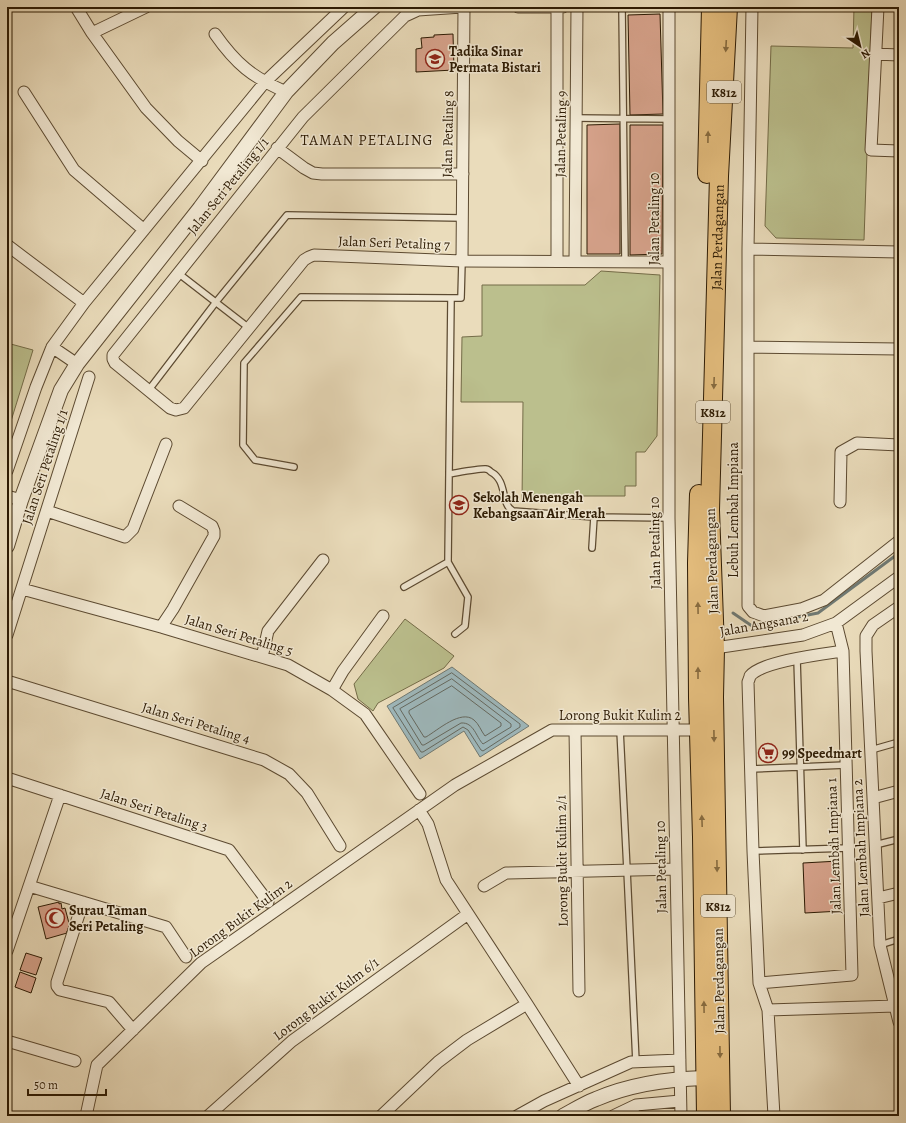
<svg xmlns="http://www.w3.org/2000/svg" width="906" height="1123" font-family="Alegreya,serif">
	<style>
		.green { fill: #bbbf8d; stroke: #746c48 }
		.water { fill: #9eb8bc; stroke: #707972 }
		.lines { fill: none; stroke-linecap: round; stroke-linejoin: round }
		.shore { stroke: #656960; stroke-width: 1 }
		.stream { stroke: #707972; stroke-width: 3 }
		.building { fill: #d7a38c; stroke: #2c1a03 }
		.service-casing { stroke: #5c4a31; stroke-width: 8 }
		.minor-casing { stroke: #5c4a31; stroke-width: 13 }
		.tertiary-casing { stroke: #5c4a31; stroke-width: 16 }
		.primary-casing { stroke: #2c1a03; stroke-width: 20 }
		.service { stroke: #f1e8d3; stroke-width: 5.5 }
		.minor { stroke: #f1e8d3; stroke-width: 11 }
		.tertiary { stroke: #f1e8d3; stroke-width: 14 }
		.primary { stroke: #e5be7e; stroke-width: 18 }
		.oneway { fill: #886c40 }
		.labels { text-anchor: middle; dominant-baseline: central; stroke-width: 3; stroke-linejoin: round; paint-order: stroke }
		.shield { fill: #f1e8d3; stroke: #675841; stroke-width: 1 }
		.shield-label { font-size: 13px; font-weight: bold; fill: #2c1a03 }
		.poi-label { font-size: 14px; font-weight: bold; fill: #2c1a03; stroke: #f1e8d3; text-anchor: start }
		.street-label { font-size: 14px; fill: #2c1a03; stroke: #f1e8d3 }
		.neighbourhood-label { font-size: 15px; letter-spacing: 1px; fill: #2c1a03; stroke: #f1e8d3 }
	</style>
	<rect width="100%" height="100%" fill="#eadcbb"/>
	<filter id="stains"><feTurbulence type="fractalNoise" baseFrequency=".005" numOctaves="4"/><feColorMatrix values="0 0 0 0 .2 0 0 0 0 .09 0 0 0 0 .02 0 0 0 .5 -.17"/></filter>
	<radialGradient id="worn" r=".72"><stop offset=".6" stop-color="#630" stop-opacity="0"/><stop offset="1" stop-color="#630" stop-opacity=".3"/></radialGradient>
	<path class="green" d="M854,7H872L864,240L776,238L765,226L771,46L853,48Z
		M601,271L660,275L657,436L645,452H636V486H625V496H559V502H522L523,402H461L462,337L482,336V285H585Z
		M7,343L33,350L7,434Z
		M405,619L454,656L444,668L378,703L373,711L358,699L354,684Z"/>
	<path class="water" d="M452,667L529,726L480,757L464,731L420,759L387,706Z"/>
	<g class="lines">
		<path class="shore" d="M452,673L520,724V727L483,751L481,750L468,730L463,727L423,752H421L393,708Z
			M452,679L511,724V727L483,744C476,737 474,722 461,723L424,745H422L400,709Z
			M452,686L501,723V726L485,736C481,731 479,724 474,720C461,709 438,730 426,737H424L409,713V711Z"/>
		<path class="stream" d="M733,613L752,626L818,613L899,553"/>
	</g>
	<path class="building" d="M660,14L663,114L630,115L628,15Z
		M453,34L454,70L416,72V49L422,48L421,38L434,37V35Z
		M620,124V254H587V125Z
		M630,125H663L662,254L630,255Z
		M839,861L841,911L805,913L803,863Z
		M59,902V904L61,903L62,909L65,908L70,927L68,928L69,931L66,932L67,933L46,939L38,907Z
		M26,953L42,958L36,975L20,970Z
		M20,972L36,978L31,993L15,987Z"/>
	<g class="lines">
		<g class="service-casing">
			<path id="service" d="M622,7L625,262
				M576,118L669,119
				M178,273L249,328
				M148,391L216,302L287,215L462,218
				M294,467L255,460L243,445L244,363L301,297L451,298
				M449,474C456,473 481,468 486,469C488,469 490,471 491,472C508,481 500,504 513,511L594,517L669,518
				M592,548L594,517
				M404,587L448,562
				M455,634L465,626L468,597L448,562L451,298H461L462,261
				M797,659L803,850
				M620,730L627,870L636,1062
				M871,750L899,742
				M750,769L846,765
				M875,845L899,839
				M753,851L849,848
				M880,945L899,939
				M636,1105V1116"/>
		</g>
		<g class="minor-casing">
			<path id="minor" d="M76,7L92,33L146,108L178,141L202,161
				M462,7L418,10L405,16L303,117L113,355V359L115,363L170,408L176,410L184,408L304,260L309,257L314,255L462,261L669,262
				M518,7H563
				M557,7V261
				M669,7V518L681,1116
				M752,7L748,249V606L753,612L764,616L801,609L824,600L899,541
				M878,7L871,150L899,151
				M92,33L146,7
				M215,34C236,64 252,77 286,92
				M875,54L899,55
				M24,92L74,170L144,230
				M277,148L304,168L313,173L322,174H463
				M7,245L84,303
				M748,249L899,252
				M462,261L464,7
				M575,261L577,7
				M52,347L77,364
				M748,347L899,349
				M7,471L36,387L52,347L84,303L265,82L344,7
				M7,496L21,500
				M840,502L841,452L857,443L899,445
				M47,511L125,537L133,529L166,444
				M22,589L161,627L288,665L332,690L365,714L420,794
				M899,607L873,625L866,636V651L880,945L899,1022
				M161,627L173,609L214,536V531L212,526L179,506
				M7,635L89,377
				M715,648L803,635L836,623L899,577
				M262,657L268,631L323,560
				M7,681L264,760L289,774L307,793L340,846
				M332,690L343,671L383,616
				M575,730L579,991
				M7,778L229,850L268,902
				M873,798L899,791
				M419,810L428,824L446,880L527,1004L579,1086
				M29,886L166,927L186,957
				M484,886L506,873L676,869
				M878,898L899,893
				M83,902L57,982V986L60,990L109,1002L133,1030
				M7,951L60,795
				M759,983L852,975L843,651L836,623
				M768,1010L895,1006L899,1005
				M7,1041L75,1061
				M86,1116L97,1065L201,963L455,785L552,730H699
				M208,1116L292,1041L468,914
				M381,1116L438,1062L467,1040L527,1004
				M517,1116L544,1101L631,1062L680,1060
				M613,1116L636,1105L680,1101
				M774,1116L768,1010L759,983L753,851L748,682C748,682 750,677 750,676C762,661 823,654 843,651"/>
		</g>
		<g class="tertiary-casing">
			<path id="tertiary" d="M7,546L21,500L61,390L77,364L200,208L286,92L333,43L374,7
				M563,1116C574,1110 585,1103 596,1099C631,1084 667,1079 704,1078"/>
		</g>
		<g class="primary-casing">
			<g id="primary">
				<path d="M707,174L711,7"/>
				<path d="M699,494L697,563L698,698L702,837L706,1116"/>
				<path id="s1" d="M721,1116L714,697L715,648L710,510L719,176L728,7"/>
			</g>
		</g>
		<use href="#service" class="service"/>
		<use href="#minor" class="minor"/>
		<use href="#tertiary" class="tertiary"/>
		<use href="#primary" class="primary"/>
	</g>
	<defs><path id="oneway-solid" d="M-6-.8H1V-3.2L6.5 0L1 3.2V.8H-6Z"/></defs>
	<g class="oneway">
		<use href="#oneway-solid" transform="translate(726 46) rotate(93)"/>
		<use href="#oneway-solid" transform="translate(708 137) rotate(-89)"/>
		<use href="#oneway-solid" transform="translate(714 383) rotate(92)"/>
		<use href="#oneway-solid" transform="translate(698 608) rotate(-91)"/>
		<use href="#oneway-solid" transform="translate(698 673) rotate(-90)"/>
		<use href="#oneway-solid" transform="translate(714 736) rotate(89)"/>
		<use href="#oneway-solid" transform="translate(702 821) rotate(-92)"/>
		<use href="#oneway-solid" transform="translate(717 866) rotate(89)"/>
		<use href="#oneway-solid" transform="translate(704 1007) rotate(-91)"/>
		<use href="#oneway-solid" transform="translate(720 1052) rotate(89)"/>
	</g>
	<defs>
		<g id="school-ring" transform="scale(1)"><circle r="9.5" fill="#f1e8d3" stroke="#8f2418" stroke-width="1.5"/><path d="M0-5L7-2L0 1L-7-2ZM-4 1L0 2.5L4 1V4Q0 6-4 4Z" fill="#8f2418"/></g>
		<g id="supermarket-ring" transform="scale(1)"><circle r="9.5" fill="#f1e8d3" stroke="#8f2418" stroke-width="1.5"/><path d="M-6-5.5h2.5l.6 2H6L4.5 2H-2.5L-4.4-4H-6ZM-1.5 3.2a1.3 1.3 0 1 0 .1 0ZM3 3.2a1.3 1.3 0 1 0 .1 0Z" fill="#8f2418"/></g>
		<g id="mosque-ring" transform="scale(1)"><circle r="9.5" fill="#f1e8d3" stroke="#8f2418" stroke-width="1.5"/><path d="M3.5-4.9A6 6 0 1 0 3.5 4.9A5 5 0 1 1 3.5-4.9Z" fill="#8f2418"/></g>
	</defs>
	<g fill-rule="evenodd">
		<use href="#school-ring" x="435" y="59"/>
		<use href="#school-ring" x="459" y="505"/>
		<use href="#supermarket-ring" x="768" y="753"/>
		<use href="#mosque-ring" x="55" y="918"/>
	</g>
	<g class="labels">
		<g class="shield">
			<rect x="707" y="81" width="34" height="22" rx="3"/>
			<rect x="696" y="401" width="34" height="22" rx="3"/>
			<rect x="701" y="895" width="34" height="22" rx="3"/>
		</g>
		<g class="shield-label">
			<text x="724" y="92">K812</text>
			<text x="713" y="412">K812</text>
			<text x="718" y="906">K812</text>
		</g>
		<g class="poi-label">
			<text x="449" y="51">Tadika Sinar<tspan x="449" dy="16">Permata Bistari</tspan></text>
			<text x="473" y="497">Sekolah Menengah<tspan x="473" dy="16">Kebangsaan Air Merah</tspan></text>
			<text x="782" y="753">99 Speedmart</text>
			<text x="69" y="910">Surau Taman<tspan x="69" dy="16">Seri Petaling</tspan></text>
		</g>
		<g class="street-label">
			<text transform="translate(448 134) rotate(-89)">Jalan Petaling 8</text>
			<text transform="translate(561 134) rotate(-89)">Jalan Petaling 9</text>
			<text transform="translate(228 186) rotate(-51)">Jalan Seri Petaling 1/1</text>
			<text transform="translate(654 219) rotate(-90)">Jalan Petaling 10</text>
			<text stroke="none"><textPath href="#s1" startOffset="879">Jalan Perdagangan</textPath></text>
			<text transform="translate(394 243) rotate(2)">Jalan Seri Petaling 7</text>
			<text transform="translate(45 467) rotate(-72)">Jalan Seri Petaling 1/1</text>
			<text transform="translate(733 510) rotate(-90)">Lebuh Lembah Impiana</text>
			<text transform="translate(655 543) rotate(-91)">Jalan Petaling 10</text>
			<text transform="translate(712 561) rotate(-92)">Jalan Perdagangan</text>
			<text transform="translate(764 624) rotate(-10)">Jalan Angsana 2</text>
			<text transform="translate(239 635) rotate(17)">Jalan Seri Petaling 5</text>
			<text x="620" y="715">Lorong Bukit Kulim 2</text>
			<text transform="translate(196 723) rotate(17)">Jalan Seri Petaling 4</text>
			<text transform="translate(154 810) rotate(18)">Jalan Seri Petaling 3</text>
			<text transform="translate(834 846) rotate(-92)">Jalan Lembah Impiana 1</text>
			<text transform="translate(861 848) rotate(-93)">Jalan Lembah Impiana 2</text>
			<text transform="translate(562 861) rotate(-91)">Lorong Bukit Kulim 2/1</text>
			<text transform="translate(661 867) rotate(-91)">Jalan Petaling 10</text>
			<text transform="translate(241 918) rotate(-36)">Lorong Bukit Kulim 2</text>
			<text transform="translate(719 981) rotate(-91)">Jalan Perdagangan</text>
			<text transform="translate(326 999) rotate(-37)">Lorong Bukit Kulm 6/1</text>
		</g>
		<g class="neighbourhood-label">
			<text x="367" y="140">TAMAN PETALING</text>
		</g>
	</g>
	<rect width="906" height="1123" fill="none" stroke="#eadcbb" stroke-width="24"/>
	<rect x="8" y="8" width="890" height="1107" fill="none" stroke="#2c1a03" stroke-width="2"/>
	<rect x="12" y="12" width="882" height="1099" fill="none" stroke="#2c1a03"/>
	<g transform="translate(860 46) rotate(145)" stroke="#f1e8d3" stroke-width="3" paint-order="stroke">
	<path d="M0-3L7 15L0 10L-7 15Z" fill="#2c1a03"/>
	<text y="-6" font-size="11" font-weight="bold" text-anchor="middle" fill="#2c1a03">N</text>
	</g>
	<path d="M28 1089v6h78v-6" fill="none" stroke="#2c1a03" stroke-width="2"/>
	<text x="34" y="1089" font-size="12" fill="#2c1a03" stroke="#f1e8d3" stroke-width="3" paint-order="stroke">50 m</text>
	<rect width="100%" height="100%" filter="url(#stains)"/>
	<rect width="100%" height="100%" fill="url(#worn)"/>
</svg>
